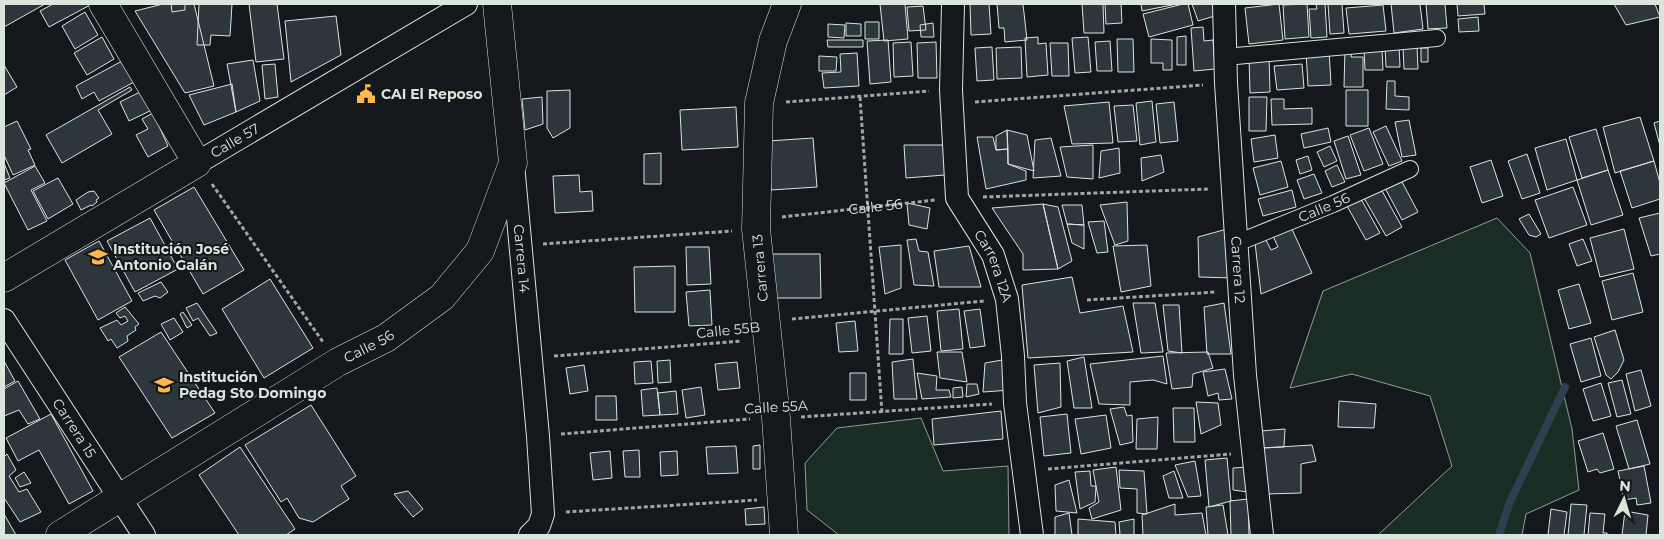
<svg xmlns="http://www.w3.org/2000/svg" width="1664" height="539" font-family="Montserrat,sans-serif">
	<style>
		.green { fill: #1a2d24; stroke: #939e99 }
		.lines { fill: none; stroke-linecap: round; stroke-linejoin: round }
		.stream { stroke: #2f3f4d; stroke-width: 8 }
		.building { fill: #2c363c; stroke: #d8e6dc }
		.pedestrian-casing { stroke: #d8e6dc; stroke-width: 18 }
		.minor-casing { stroke: #d8e6dc; stroke-width: 24 }
		.tertiary-casing { stroke: #d8e6dc; stroke-width: 29 }
		.path { stroke: #9da8a2; stroke-width: 3; stroke-dasharray: 4 2.5; stroke-linecap: butt }
		.pedestrian { stroke: #14181c; stroke-width: 16 }
		.minor { stroke: #14181c; stroke-width: 22 }
		.tertiary { stroke: #14181c; stroke-width: 28 }
		.labels { text-anchor: middle; dominant-baseline: central; stroke-width: 4; stroke-linejoin: round; paint-order: stroke }
		.poi-label { font-size: 14px; font-weight: bold; fill: #d8e6dc; stroke: #14181c; text-anchor: start }
		.street-label { font-size: 14px; fill: #d8e6dc; stroke: #14181c }
	</style>
	<rect width="100%" height="100%" fill="#14181c"/>
	<path class="green" d="M1497,218L1530,253L1572,429L1579,490L1526,514L1522,535H1378L1452,466L1430,396L1352,374L1290,388L1323,291Z
		M921,418L943,471L1008,466L1009,535H839L807,510L805,463L837,428Z"/>
	<g class="lines">
		<path class="stream" d="M1499,535L1509,504L1565,387"/>
	</g>
	<path class="building" d="M4,4H45L4,27Z
		M53,4H92L49,27L40,11Z
		M163,4H194L214,86L185,93L135,11Z
		M171,4H185V10L172,12Z
		M199,4H232L230,36L211,35L210,45H197Z
		M249,4H277L284,59L256,62Z
		M880,4H905L908,39L884,41Z
		M970,4H989L991,34L971,35Z
		M997,4H1023L1027,40L1005,42L1004,28H999Z
		M1082,4H1103L1104,33H1084Z
		M1105,4H1121L1122,23L1106,24Z
		M1141,4H1177L1142,11Z
		M1183,4H1188L1193,25L1149,37L1143,14Z
		M1192,4H1214L1218,15L1198,21Z
		M1279,4L1283,40L1249,44L1245,8Z
		M1307,4L1309,37L1285,39L1283,5Z
		M1316,4H1325L1327,37L1311,38L1309,9H1317Z
		M1328,4H1342L1344,33L1330,34Z
		M1391,4H1420L1423,29L1394,33Z
		M1426,4H1445L1447,28L1428,29Z
		M1457,4H1484L1485,14L1458,16Z
		M1614,4H1655L1660,17L1626,25Z
		M1383,5L1386,31L1349,34L1346,8Z
		M923,6L926,30L909,31L907,7Z
		M85,12L98,35L75,49L62,26Z
		M336,16L341,55L291,82L285,21Z
		M1478,17L1479,31L1459,32L1458,19Z
		M865,22H879V39H865Z
		M846,23L861,24V36H846Z
		M933,23L934,37H921L920,25Z
		M828,24L845,25L844,38L828,37Z
		M1203,27L1204,41L1213,40L1215,69L1194,71L1191,28Z
		M1186,36V65H1177V37Z
		M102,37L114,59L87,75L74,53Z
		M1038,37V44L1046,43L1048,75L1027,77L1025,38Z
		M1088,37L1091,72L1075,73L1072,38Z
		M1117,39H1133L1134,72H1118Z
		M1151,39L1172,40V70H1163V63H1151Z
		M827,40H863V47H828Z
		M888,40L891,82L870,84L867,41Z
		M1110,41L1112,71H1097L1095,42Z
		M911,42L913,76L894,77L893,43Z
		M936,42L937,78H918L917,43Z
		M1050,43H1068L1069,76H1052Z
		M1399,45L1400,67H1386L1385,46Z
		M1417,46L1418,69H1404L1403,47Z
		M992,47L994,80L977,81L975,48Z
		M1021,47L1022,78L997,79L996,48Z
		M1421,48H1428V62H1421Z
		M1329,49L1331,85L1308,86L1306,51Z
		M1345,49H1352L1351,57H1363V87H1344Z
		M1364,49H1382L1383,70H1365Z
		M857,53L859,86L824,88L822,73L841,72L840,54Z
		M819,56L837,57L836,71H819Z
		M1269,56L1270,92L1250,93L1249,57Z
		M253,60L260,101L236,112L227,64Z
		M122,61L134,82L99,101L94,92L82,99L76,86Z
		M275,64L278,97L265,99L262,65Z
		M1302,64L1304,88L1277,90L1274,66Z
		M4,65L17,87L4,95Z
		M1387,81H1395V96L1409,97V110L1386,109Z
		M232,84L236,112L204,125L189,95Z
		M130,87L132,90L98,110L112,134L62,163L46,135Z
		M146,89L156,108L129,121L120,102Z
		M570,90V128L553,138L547,128V91Z
		M1346,90H1368V126H1346Z
		M542,97L543,124L525,130L522,99Z
		M1249,97H1267L1266,131H1249Z
		M1271,99H1284V109L1312,108V124L1272,125Z
		M1152,101L1156,142L1140,145L1136,103Z
		M1109,102L1113,143L1072,144L1064,106Z
		M1174,102L1178,141L1160,143L1156,104Z
		M1133,105L1137,141L1118,142L1114,106Z
		M736,107L738,147L682,150L680,110Z
		M153,113L168,146L148,157L136,135L148,129L142,119Z
		M1640,117L1654,161L1615,173L1603,127Z
		M1409,120L1416,155L1402,157L1395,122Z
		M17,121L31,149L28,150L35,165L13,175L4,155V127Z
		M1660,121V146L1654,123Z
		M1386,126L1402,161L1389,166L1373,132Z
		M1328,128L1331,142L1304,148L1301,134Z
		M1369,128L1383,164L1364,171L1350,135Z
		M1596,129L1608,170L1582,178L1569,137Z
		M1007,130L1008,149L996,150V136Z
		M1007,130L1027,135L1034,171L1008,164Z
		M1275,135L1278,158L1254,162L1251,139Z
		M1348,136L1361,175L1346,179L1334,141Z
		M977,137H993L996,150L1008,149V164L1026,171V180L986,189Z
		M813,138L817,187L771,190L768,141Z
		M1051,138L1061,176L1033,178L1035,140Z
		M1566,139L1577,180L1547,190L1535,148Z
		M904,145H946L945,175L906,178Z
		M1093,145V179L1067,177L1060,147Z
		M1330,146L1337,161L1324,167L1317,152Z
		M1119,148L1120,173L1099,178L1101,151Z
		M661,153V184H644V154Z
		M1527,154L1540,193L1522,199L1508,161Z
		M1161,155L1164,172L1142,181L1141,158Z
		M1308,156L1312,170L1300,174L1296,160Z
		M1491,160L1503,196L1482,203L1470,167Z
		M1281,161L1288,187L1260,195L1253,168Z
		M1654,161L1660,183V199L1632,208L1620,171Z
		M4,163L10,178L4,180Z
		M1337,165L1345,182L1332,187L1325,171Z
		M35,166L45,183L31,190L47,221L28,230L4,183Z
		M1608,170L1623,215L1591,225L1577,180Z
		M1314,174L1322,193L1304,199L1297,180Z
		M579,175L580,192L592,191L593,211L555,213L553,176Z
		M58,178L73,204L48,219L33,191Z
		M1400,178L1418,212L1402,220L1384,186Z
		M194,187L244,270L203,294L154,210Z
		M1573,187L1587,225L1549,238L1535,200Z
		M1381,189L1402,227L1386,236L1364,198Z
		M1292,190L1296,207L1263,216L1258,199Z
		M94,191L99,198L96,200L97,202L92,206L91,205L81,210L76,200L88,192Z
		M1361,199L1380,233L1366,240L1347,206Z
		M1127,202L1128,241L1115,245L1100,205Z
		M907,203L930,208L927,229L909,225Z
		M1043,204L1058,269L1023,270V254L992,208Z
		M1043,204L1058,207L1072,261L1058,269Z
		M1062,205H1082L1084,225L1067,224Z
		M1660,213V254L1651,256L1639,218Z
		M1529,214L1541,234L1536,237L1529,235L1519,219Z
		M150,218L178,269L135,292L107,241Z
		M1104,221L1108,252L1097,253L1088,222Z
		M1067,224L1084,225V249L1072,243Z
		M1291,227L1312,273L1261,294L1255,243L1266,240L1271,250L1278,247L1273,236Z
		M1227,229L1233,278L1199,277L1198,237Z
		M1624,229L1634,269L1600,277L1590,238Z
		M916,239L919,251L928,252L934,286L914,285L907,240Z
		M1583,239L1592,261L1577,266L1569,244Z
		M99,241L132,301L98,320L65,260Z
		M901,245V288L885,294L879,247Z
		M1147,245L1151,286L1121,292L1113,246Z
		M969,246L981,287H939L934,251Z
		M686,247H709L711,284L687,285Z
		M769,254H820L821,298H769Z
		M675,266V312H635L634,267Z
		M1633,273L1643,312L1612,320L1602,281Z
		M1072,277L1080,313L1123,306L1133,352L1028,358L1022,285Z
		M270,279L313,348L264,378L222,309Z
		M161,282L168,292L160,298L155,296L143,301L138,293Z
		M1579,284L1591,323L1569,329L1558,290Z
		M710,290L712,325L689,326L686,292Z
		M197,303L217,333L210,336L198,318L193,321L186,308Z
		M1133,303H1155L1163,352L1141,353Z
		M1224,303L1231,354H1207L1204,307Z
		M1163,305H1179L1182,353L1168,351Z
		M125,307L139,324L135,327L136,330L127,336L128,341L117,348L111,339L108,341L100,328L117,320L121,325L128,321L125,316L120,318L116,313Z
		M959,309L963,349L941,351L937,311Z
		M980,309L985,346L970,348L964,311Z
		M183,312L192,325L187,328L180,314Z
		M927,316L931,351L912,353L908,318Z
		M174,318L183,332L170,340L161,324Z
		M890,319H903V354H889Z
		M855,321L858,351L839,352L836,323Z
		M1615,330L1624,360L1618,372L1611,379L1606,375L1594,337Z
		M161,332L215,413L172,438L119,357Z
		M1591,338L1601,376L1581,382L1570,344Z
		M937,352H962L967,382L940,378Z
		M1208,352L1213,368L1193,374L1192,387L1172,389L1166,353Z
		M1163,356L1167,384L1153,380L1130,382V405L1099,404L1090,364Z
		M1084,357L1092,408H1074L1067,361Z
		M913,359L917,399H894L892,362Z
		M1008,359L1011,390L983,392L985,363Z
		M670,360L671,382L658,383L657,361Z
		M4,361L15,381L4,387Z
		M651,361L653,383L635,384L634,362Z
		M737,362L740,388L718,390L715,364Z
		M1060,363L1061,407L1038,413L1034,365Z
		M584,365L588,391L570,394L566,368Z
		M1225,369L1232,399L1219,400L1218,393L1208,396L1203,372Z
		M1641,370L1651,406L1635,411L1626,374Z
		M850,373H866V400H850Z
		M917,373L937,376L936,390H949L951,397L922,399Z
		M1622,380L1631,414L1617,417L1608,383Z
		M18,381L40,419L28,424L19,410L4,416V389Z
		M1601,383L1611,416L1593,421L1583,389Z
		M967,384H977L979,394L966,397Z
		M701,387L705,415L686,418L682,390Z
		M962,387L963,397L953,398V388Z
		M657,388L660,415L643,416L641,390Z
		M676,391L678,414L660,415L658,393Z
		M596,396H616L617,420H596Z
		M1339,401L1376,404L1374,428L1338,427Z
		M1196,402L1218,403L1221,425L1201,434Z
		M311,405L356,476L341,486L349,499L313,522L299,518L287,498L281,502L245,445Z
		M1124,407L1127,416L1132,415L1133,442L1120,445L1110,409Z
		M1173,408H1194L1195,442H1174Z
		M1001,411L1003,439L934,445L932,419Z
		M51,414L93,491L69,504L39,450L18,461L6,438Z
		M1067,414L1071,453L1044,456L1040,417Z
		M1106,415L1111,448L1081,454L1075,419Z
		M1158,417L1157,449H1136L1137,419Z
		M1637,420L1650,464L1629,469L1616,426Z
		M1285,429L1284,447L1262,448L1261,431Z
		M1603,433L1614,469L1600,473L1597,469L1588,472L1578,441Z
		M760,445V469H753V446Z
		M1312,445L1316,461L1301,464V493L1267,494L1262,448Z
		M736,446L738,473L708,474L706,447Z
		M240,447L295,529L286,535H239L199,475Z
		M639,450L640,477H625L623,451Z
		M610,451L612,478L593,480L590,453Z
		M677,451L678,475L661,476L660,452Z
		M7,454L16,470L9,476L19,492L27,489L41,512L20,522L4,498V457Z
		M1227,458L1231,501L1209,507L1205,460Z
		M1195,461L1201,496L1188,497L1175,465Z
		M1644,466L1651,503L1637,505L1636,498L1624,500L1618,471Z
		M1116,467L1121,510L1092,519L1089,508L1099,502L1093,470Z
		M1248,467V492L1233,490V468Z
		M1119,470L1144,471L1147,514L1137,513V489L1120,488Z
		M1090,471L1091,486H1096L1095,502L1080,509L1075,472Z
		M1174,471L1183,498H1169L1163,476Z
		M24,472L31,483L20,487L15,478Z
		M1069,480L1077,513L1056,511L1055,485Z
		M408,491L423,509L413,517L394,494Z
		M1248,499L1249,535H1231L1230,501Z
		M1175,504V515L1202,513L1206,535H1143L1142,515Z
		M1571,504L1587,505L1584,535H1568Z
		M1223,505L1228,535H1208L1206,507Z
		M764,507L765,524L746,525L745,509Z
		M1551,509L1567,512L1564,535H1548Z
		M1625,511L1648,515L1646,535H1622Z
		M1069,513L1072,535H1055V517Z
		M1590,513L1605,514L1603,533H1607V535H1588Z
		M4,514L16,535H4Z
		M1078,519L1115,522L1116,535H1078Z
		M1134,519V535H1120L1119,522Z"/>
	<g class="lines">
		<g class="pedestrian-casing">
			<g id="pedestrian">
				<path d="M1225,57L1437,38"/>
				<path id="s2" d="M1237,243L1333,204L1410,169"/>
			</g>
		</g>
		<g class="minor-casing">
			<g id="minor">
				<path id="s3" d="M953,4L951,90L957,198L993,255L1007,299L1013,356L1015,403L1032,535"/>
				<path id="s4" d="M1224,4L1226,83L1245,375L1262,535"/>
				<path id="s5" d="M197,163L466,4"/>
				<path id="s6" d="M513,164L538,436L543,514L539,526L530,535"/>
				<path id="s7" d="M4,320L144,535"/>
			</g>
		</g>
		<g class="tertiary-casing">
			<g id="tertiary">
				<path d="M4,278L197,163L103,4"/>
				<path id="s8" d="M60,535L338,362L386,338L442,297L480,251L513,163L497,4"/>
				<path d="M784,535L776,418L756,229L759,103L773,41L787,4"/>
			</g>
		</g>
		<g class="path">
			<path d="M860,97L882,413"/>
			<path d="M786,102L929,91"/>
			<path d="M975,102L1203,85"/>
			<path d="M212,184L323,342"/>
			<path d="M983,197L1209,189"/>
			<path id="s1" d="M782,217L935,200"/>
			<path d="M543,244L732,231"/>
			<path d="M1087,300L1216,292"/>
			<path d="M792,319L984,301"/>
			<path d="M554,356L742,341"/>
			<path d="M801,417L992,404"/>
			<path d="M561,434L750,419"/>
			<path d="M1048,469L1231,454"/>
			<path d="M566,512L757,500"/>
		</g>
		<use href="#pedestrian" class="pedestrian"/>
		<use href="#minor" class="minor"/>
		<use href="#tertiary" class="tertiary"/>
	</g>
	<defs>
		<g id="civic-bare" transform="scale(1.5)"><path d="M-.6-6.5H3V-4.5H.6V-3L4-1V1h2V6H-6V1h2V-1L-.6-3ZM-1.2 2.5V6h2.4V2.5Z" fill="#ffb74d" stroke="#14181c" stroke-width="2.5" paint-order="stroke"/></g>
		<g id="school-bare" transform="scale(1.5)"><path d="M0-5L7-2L0 1L-7-2ZM-4 1L0 2.5L4 1V4Q0 6-4 4Z" fill="#ffb74d" stroke="#14181c" stroke-width="2.5" paint-order="stroke"/></g>
	</defs>
	<g fill-rule="evenodd">
		<use href="#civic-bare" x="366" y="94"/>
		<use href="#school-bare" x="98" y="257"/>
		<use href="#school-bare" x="164" y="385"/>
	</g>
	<g class="labels">
		<g class="poi-label">
			<text x="381" y="94">CAI El Reposo</text>
			<text x="113" y="249">Institución José<tspan x="113" dy="16">Antonio Galán</tspan></text>
			<text x="179" y="377">Institución<tspan x="179" dy="16">Pedag Sto Domingo</tspan></text>
		</g>
		<g class="street-label">
			<text stroke="none"><textPath href="#s5" startOffset="44">Calle 57</textPath></text>
			<text stroke="none"><textPath href="#s1" startOffset="94">Calle 56</textPath></text>
			<text stroke="none"><textPath href="#s2" startOffset="94">Calle 56</textPath></text>
			<text stroke="none"><textPath href="#s6" startOffset="95">Carrera 14</textPath></text>
			<text transform="translate(760 268) rotate(-95)">Carrera 13</text>
			<text stroke="none"><textPath href="#s3" startOffset="272">Carrera 12A</textPath></text>
			<text stroke="none"><textPath href="#s4" startOffset="266">Carrera 12</textPath></text>
			<text transform="translate(728 330) rotate(-6)">Calle 55B</text>
			<text stroke="none"><textPath href="#s8" startOffset="362">Calle 56</textPath></text>
			<text transform="translate(776 407) rotate(-3)">Calle 55A</text>
			<text stroke="none"><textPath href="#s7" startOffset="129">Carrera 15</textPath></text>
		</g>
	</g>
	<rect width="1664" height="539" fill="none" stroke="#d8e6dc" stroke-width="10"/>
	<g transform="translate(1624 499) rotate(5)" stroke="#14181c" stroke-width="4" paint-order="stroke">
	<path d="M0-4L9 19L0 12L-9 19Z" fill="#d8e6dc"/>
	<text y="-8" font-size="14" font-weight="bold" text-anchor="middle" fill="#d8e6dc">N</text>
	</g>
</svg>
